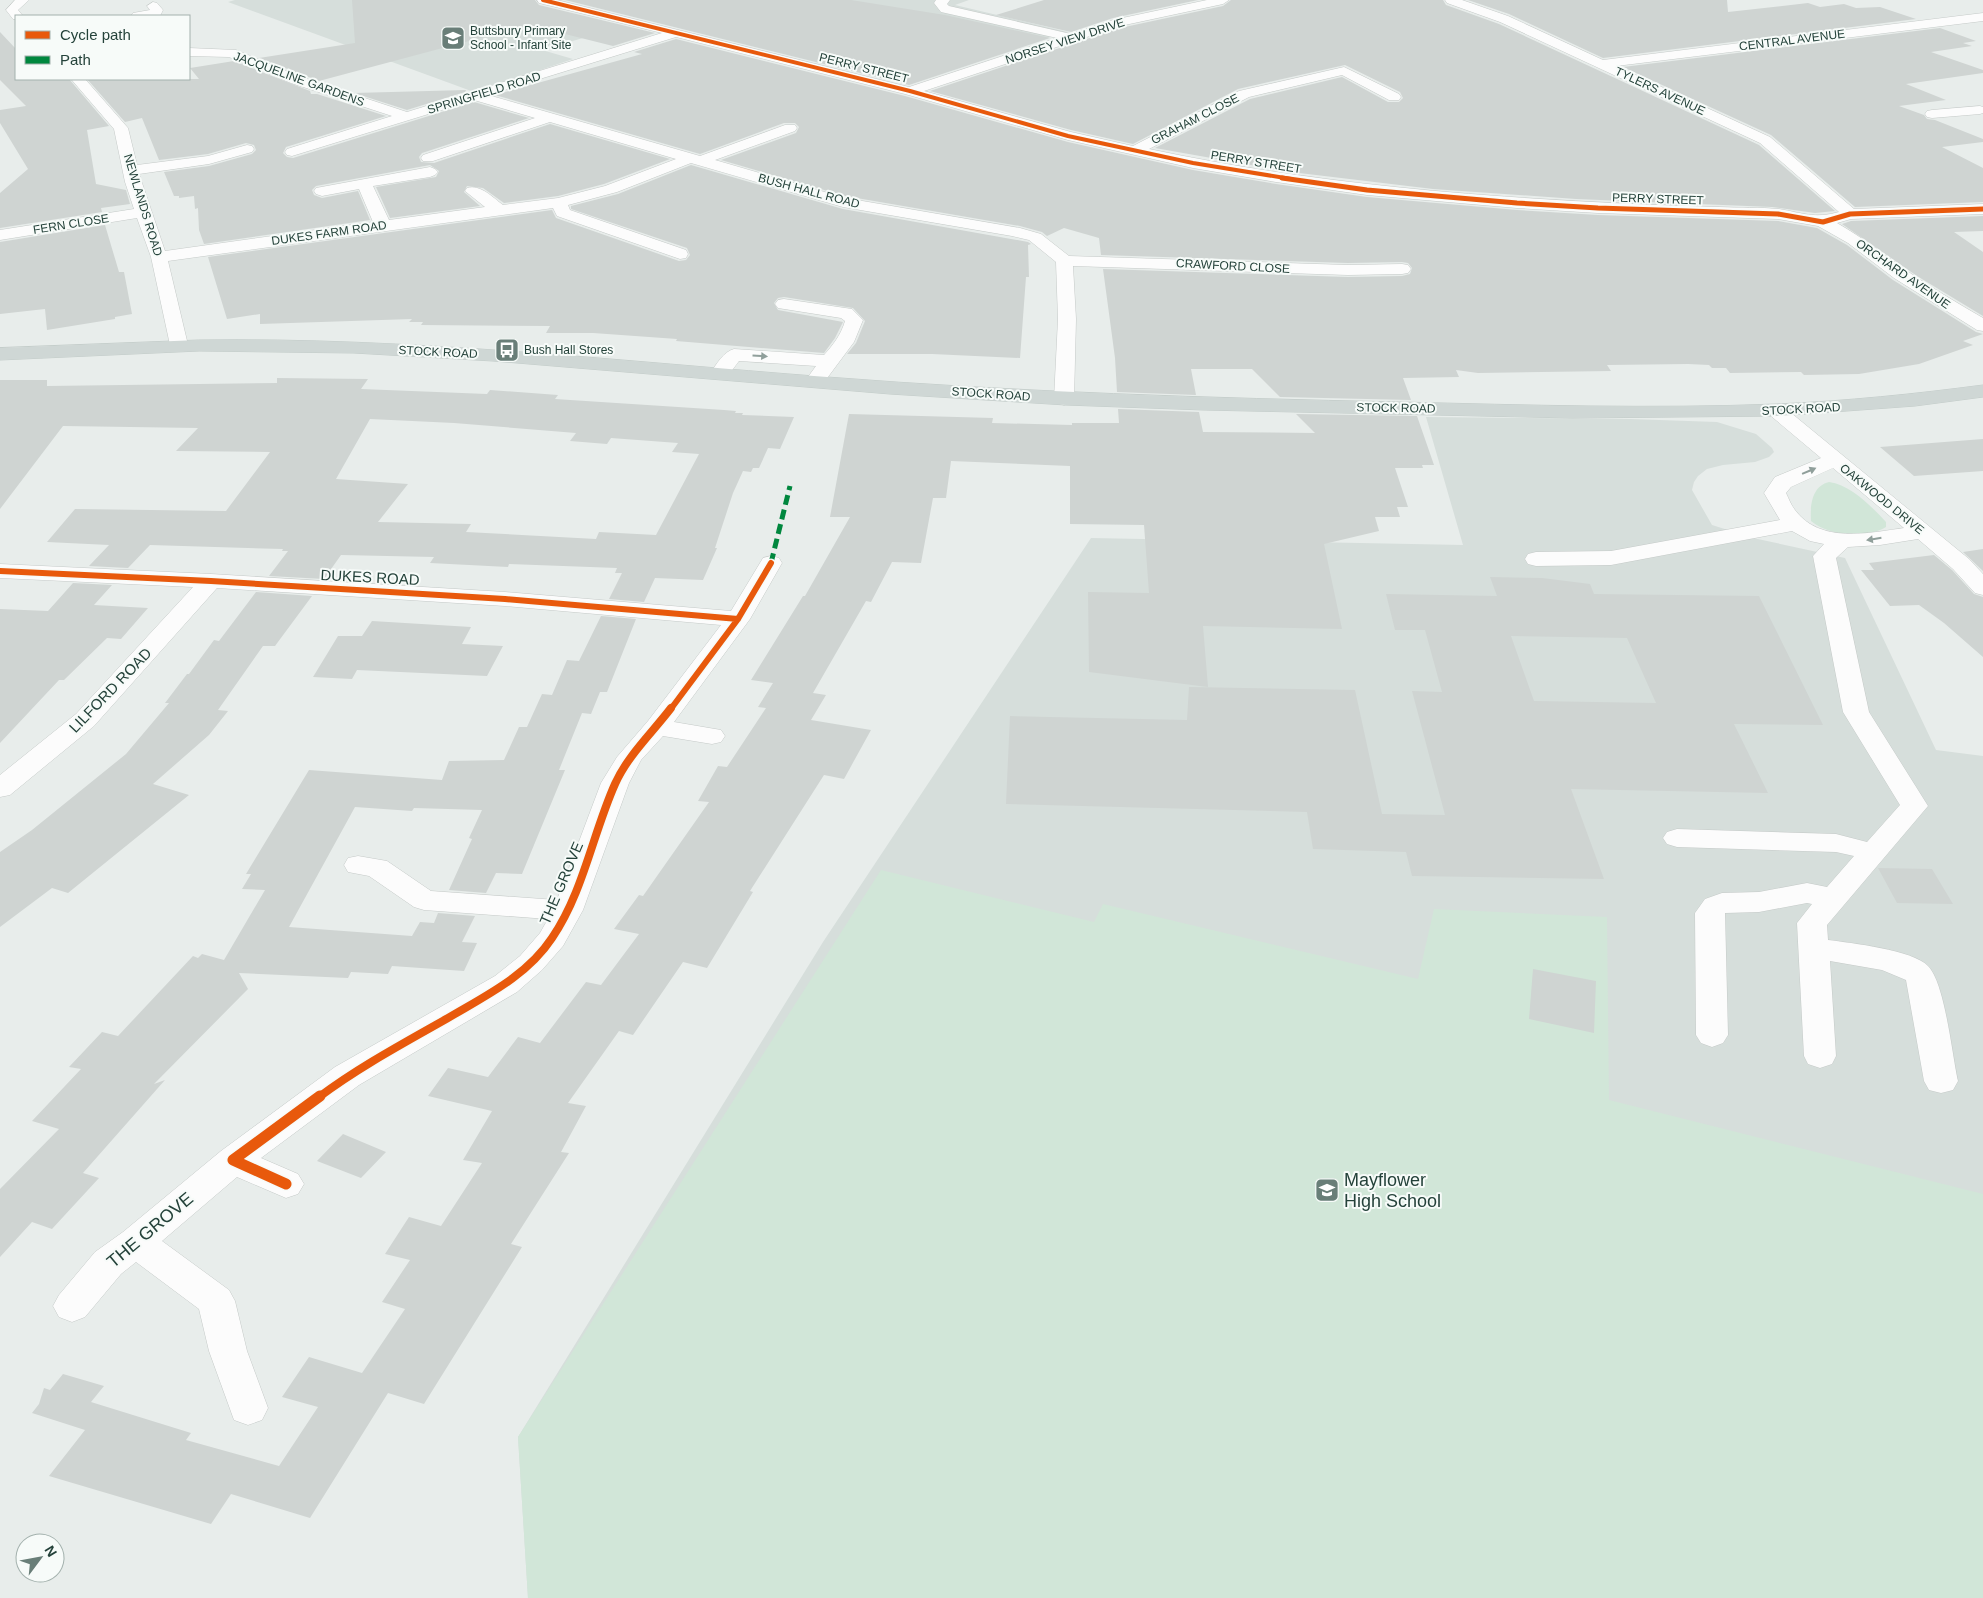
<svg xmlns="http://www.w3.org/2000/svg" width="1983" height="1598" font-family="Helvetica,sans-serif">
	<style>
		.built { fill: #d6dedb }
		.green { fill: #d1e6d8 }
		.building { fill: #cfd4d2; fill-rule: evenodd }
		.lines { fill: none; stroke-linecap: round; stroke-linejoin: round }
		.minor-casing { stroke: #c5cac8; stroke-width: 1 }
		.major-casing { stroke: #c3ccc9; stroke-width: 1 }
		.minor { fill: #fcfcfc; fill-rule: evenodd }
		.major { fill: #cfd7d5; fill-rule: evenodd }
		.quiet { stroke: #00873e; stroke-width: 5; stroke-dasharray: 10 5; stroke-linecap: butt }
		.cycleway-far4-casing { stroke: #f7fbf9; stroke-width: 5 }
		.cycleway-far3-casing { stroke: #f7fbf9; stroke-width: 7 }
		.cycleway-far2-casing { stroke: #f7fbf9; stroke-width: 9 }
		.cycleway-far1-casing { stroke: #f7fbf9; stroke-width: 11 }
		.cycleway-casing { stroke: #f7fbf9; stroke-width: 14 }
		.cycleway-far4 { stroke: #e8590c; stroke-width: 4 }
		.cycleway-far3 { stroke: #e8590c; stroke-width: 5 }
		.cycleway-far2 { stroke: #e8590c; stroke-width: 6 }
		.cycleway-far1 { stroke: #e8590c; stroke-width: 8 }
		.cycleway { stroke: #e8590c; stroke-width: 11 }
		.oneway { fill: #909f9b }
		.labels { text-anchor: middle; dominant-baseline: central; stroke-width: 4; stroke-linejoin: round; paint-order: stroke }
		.far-poi-label { font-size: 12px; fill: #24423a; stroke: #f7fbf9; text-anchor: start }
		.far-street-label { font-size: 12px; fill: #24423a; stroke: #f7fbf9 }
		.street-label { font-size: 15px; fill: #24423a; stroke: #f7fbf9 }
		.near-poi-label { font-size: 18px; fill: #24423a; stroke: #f7fbf9; text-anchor: start }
		.near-street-label { font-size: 18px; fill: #24423a; stroke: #f7fbf9 }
	</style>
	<rect width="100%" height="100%" fill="#e8edeb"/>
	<path class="built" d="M235,0H500L624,26L542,50L573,59L474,92L228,2Z
		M807,0H969L955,5L1068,32L1044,39Z
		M1426,417L1630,419L1717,422L1756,434L1772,448L1774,452L1769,457L1755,462L1723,465L1707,469L1698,476L1694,482L1692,490L1712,525L1753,538L1845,558L1936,750L1983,756V1598H528L518,1437L823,942L1091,538L1463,545Z"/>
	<path class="green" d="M1829,482C1851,485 1871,506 1886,522V527C1867,539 1828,536 1811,521C1810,505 1812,486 1829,482Z
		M881,870L1094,922L1103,904L1418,979L1434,909L1607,917L1609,1100L1983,1194V1598H528L518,1437Z"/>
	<path class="building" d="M352,0H535L539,5L655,33L613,46L529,25L319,81L259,58L355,43Z
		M565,0H851L945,15L1050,38L909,85Z
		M1044,0H1198L1113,18L1071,32L996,15Z
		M1231,0H1443L1446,5L1499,24L1759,145L1835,211L1815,213L1772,207L1576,199L1433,189L1291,172L1155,148L1250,99L1342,77L1388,102H1399L1403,98L1400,92L1345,65L1238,89L1133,144L1071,130L930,91L1120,28L1223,6Z
		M1468,0H1727L1728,12L1808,3L1820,7L1844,4L1856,8L1880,7L1916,19L1603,58L1509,14Z
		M1940,28L1976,41L1963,43L1972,46L1931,52L1983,70V73L1906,84L1946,100L1899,106L1924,115L1927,119L1935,120L1983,139V142L1942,147L1983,168V202L1855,207L1771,135L1623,67Z
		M0,32L16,49V79H69L109,126L87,130L96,184L126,190L130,204L101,208L102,212L0,228V193L28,169L0,123V110L26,106L0,80Z
		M676,39L905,96L1068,142L1193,170L1276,184L1367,197L1517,210L1598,215L1778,221L1817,228L1847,245L1893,280L1976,332L1983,334L1963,341L1973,345L1919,364L1859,374L1804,375L1801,372L1730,373L1726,368H1712L1709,365L1688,364L1607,365L1611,371L1478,373L1456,370L1459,377L1403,378L1411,400L1280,397L1252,369H1191L1196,395L1117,392L1115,358L1103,269L1348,277L1402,276L1410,274L1412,268L1408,263L1402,262L1348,263L1101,255L1099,238L1064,228L1047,236L1042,232L1020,226L845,196L721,160L796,133L799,127L795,123H784L700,154L495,95L642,54L634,52Z
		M234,61L310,91L311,94H317L386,116L286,147L283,153L287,157L293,158L474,102L529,118L422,153L419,157L421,162L434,163L550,124L670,159L604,184L558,196L504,203L483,188L467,186L464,192L480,206L390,218L376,187L436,177L439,171L430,165L316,186L312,190L314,195L322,198L358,191L370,220L204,244L199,230L198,208L195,209L194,196L179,198V196H174L164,172L209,166L252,154L256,150L254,145L246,143L208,154L159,160L142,118L125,122L87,79H199L190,68Z
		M466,90L465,92L407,110L354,93Z
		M691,165L843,209L1028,242L1031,244L1028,245L1029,277H1026L1020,358L932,354H847L856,343L865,321L853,308L784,297L778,298L774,303L778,310L843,322L835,338L824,353L676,341L677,339L593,333H546L550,326L421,325L423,322H409L412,319L260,324V314L227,319L208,257L552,210L556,218L679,261L686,260L690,255L687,248L571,209V206L618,194Z
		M1983,216V231L1954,232L1983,252V316L1917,276L1842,224L1851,221Z
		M105,225L119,272H124L132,314L115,317V319L47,330L45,309L0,314V242Z
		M277,378L368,379L361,389L487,394L490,390L558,395L555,399L724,410L736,411L735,413H743L742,415L794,417L780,449L768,448L759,468H753L751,472L743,471L733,493L715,548H717L703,580L655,578L644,602L609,599L622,573H615L617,568L509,564L508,567L430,563L434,557L341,555L324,579L269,576L288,551H282L283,549L150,545L128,568L89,566L109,545L47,542L75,509L226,511L270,452L176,451L198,428L63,426L0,509V380H47V386L277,383ZM370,419L454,423L576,433L570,441L607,444L611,438L678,443L672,452L699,454L656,535L599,532L596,539L466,532L471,524L378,522L408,484L336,479Z
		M1118,409L1199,412L1203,432L1315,433L1296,414L1417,416L1434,465H1422L1423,468H1395L1408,507H1397L1400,517H1375L1379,531L1324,544L1342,629L1203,626L1208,687L1089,672L1088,592L1149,593L1144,525L1070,524V466L951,461L946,498H933L921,563L892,562L871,602L866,601L813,693L826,695L811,720L871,730L844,779L824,775L750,891L753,892L707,968L683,962L633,1035L619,1031L568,1103L586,1106L561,1152L569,1153L511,1244L522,1247L424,1404L388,1393L310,1518L231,1494L211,1524L49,1476L85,1430L32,1413L39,1404L44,1388L50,1390L63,1374L104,1386L91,1402L191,1433L186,1440L279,1466L318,1407L282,1397L309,1357L362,1373L405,1309L382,1302L410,1260L385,1254L409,1217L441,1226L482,1163L463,1160L492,1111L428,1096L448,1068L488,1077L518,1037L540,1043L586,982L601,985L639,934L614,929L639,895L643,896L709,802L698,801L718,766L727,767L766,708L758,707L773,683L751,680L803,596H805L850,517H830L849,414L993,418L992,423L1072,425V423H1119Z
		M1983,439V471L1914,476L1880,447Z
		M1983,549V571L1963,552Z
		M1934,555L1952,570L1974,594L1983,597V657L1944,623L1919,605L1890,606L1861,570H1874L1869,563Z
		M1490,577L1542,578L1590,584L1594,594L1759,596L1823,725L1734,724L1768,793L1571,789L1604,879L1412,876L1406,852L1313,849L1307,812L1006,804L1010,716L1187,720L1189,687L1355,690L1382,814L1445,815L1412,691L1442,692L1425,630H1395L1386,594L1497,596ZM1511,636L1627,638L1656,703L1534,701Z
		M73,583L112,585L94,605L148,608L121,639L107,638L64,680H59L0,743V609L48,611Z
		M256,592L312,596L275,646H263L218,710L228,711L209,735L153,784L189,795L68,893L52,888L0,927V852L32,830L126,754L169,703H165L187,674H189L214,640L219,641Z
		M601,616L636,619L607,692H600L591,714L582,713L559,770H565L522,874L496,873L486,893L449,890L472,839L469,838L482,810L414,808L412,811L355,807L289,927L412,936L420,922L434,923L438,913L475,916L462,942L477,943L464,971L392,966L388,974L351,972L348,978L239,973L248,989L154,1084L165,1080L83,1173L99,1178L52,1229L32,1222L0,1257V1189L59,1129L32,1121L81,1069L69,1067L102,1032L118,1036L193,956L198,958L202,954L224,960L265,890L242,889L251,874H246L309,770L442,780L449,761L504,760L519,727H527L542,694L552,695L567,660L579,661Z
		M372,621L471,627L462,644L503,646L487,676L357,670L352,679L313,677L338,636H362Z
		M1878,868L1932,869L1953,904L1897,903Z
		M1533,969L1596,981L1594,1033L1529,1019Z
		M343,1134L386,1152L361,1178L317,1161Z"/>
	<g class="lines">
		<g class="minor-casing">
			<path id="minor" d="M15,0H29L18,10L23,16H16V19H13L6,10Z
				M537,0H557L909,87L1057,38L941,12L934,3L936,0H950L947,4L949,6L1071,34L1113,20L1207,0H1229L1223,4L1120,26L924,91L1071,132L1133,146L1239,91L1344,67L1399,94L1401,97L1399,100H1389L1342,75L1249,97L1149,149C1337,189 1528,201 1719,207C1739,208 1760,207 1779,209C1803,213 1814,219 1839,212L1760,143L1500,22L1447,3L1445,0H1462L1508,16L1603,60L1983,13V21L1616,66L1770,137L1854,209L1983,204V214L1851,219L1837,223C1862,237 1884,255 1907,271C1932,288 1957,303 1983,318V331L1977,330L1894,278L1848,243L1818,226L1778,219L1598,213L1517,208L1367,195L1276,182L1193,168L1068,140L905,94L676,37L488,95L700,156L785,125H795L797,128L795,131L715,160L845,198L1020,228L1041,234L1069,256L1348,265L1402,264L1408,265L1411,269L1408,273L1402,274L1348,275L1073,266L1076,319L1074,399L1071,403L1064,405L1057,403L1054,399L1058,319L1056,262L1029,240L1012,236L843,207L691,163L617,192L568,205L570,210L686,250L688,254L686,258L680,259L557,216L553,208L168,261L188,345L186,349L179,351L172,349L170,345L151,257L137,218L0,240V230L134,209L125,182L114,129L71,79H85L128,128L137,165L208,156L247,145L252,146L254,149L252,152L209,164L139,174L165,251L373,222L359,189L322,196L316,194L314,191L316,188L430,167L435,169L438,172L435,175L430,177L373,186L389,220L485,207L465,191L467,188C481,184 493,198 503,205L558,198L605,186L676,159L550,122L433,161H423L421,158L423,155L535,118L474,100L292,156L287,155L285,152L287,149L392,116L291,83L229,57L189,56V48L236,50L301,77L407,112L662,33L539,3Z
				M153,2L157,3L163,10L160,16H131L133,13L150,10L147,6Z
				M1980,106L1983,107V113L1980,114L1932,118L1927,117L1925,114L1927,111L1932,110Z
				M784,299L852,309L863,320L854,342L822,385L815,387L808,385L805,381L816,366L739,361C731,371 727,381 713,377L710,373C717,364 723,352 734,349L824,355C833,345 841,335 845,321L841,318L778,308L775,304L778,300Z
				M1778,406L1785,408L1969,559L1983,574V595L1975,593L1953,569L1918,539L1880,545L1848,547L1836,558L1869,712L1928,806L1827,925L1828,940C1851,943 1913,950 1928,966C1945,983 1952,1055 1958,1081L1953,1090L1941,1093L1929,1090L1924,1081L1906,980L1882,970L1830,961L1836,1056L1832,1064L1820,1068L1808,1064L1804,1056L1797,923L1812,904L1807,903L1759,912L1725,913L1728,1035L1723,1043L1712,1047L1701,1043L1696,1035L1695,913L1705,899L1722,893L1759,892L1807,883L1827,887L1854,856L1836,852L1677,847L1667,844L1663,838L1667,832L1677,829L1836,834L1867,842L1900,805L1843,712L1813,556L1824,544L1810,541L1792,531L1611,565L1536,566L1528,564L1525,559L1528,554L1536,552L1611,551L1780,520L1764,493L1775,477L1821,458L1771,416L1768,412L1771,408ZM1833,468L1904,528C1869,533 1820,544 1795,510C1791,505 1789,499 1786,493L1791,487Z
				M771,556L779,558L782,563L750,619L674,722L721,730L725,736L721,742L712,744L663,736L641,760L629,783L583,910L563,946L542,970L517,992L359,1085L261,1158L298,1174L304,1184L298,1194L286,1198L237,1177L162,1241L229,1290L235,1301L247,1351L268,1408L262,1420L248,1425L234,1420L209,1351L199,1309L136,1262L121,1274L85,1317L72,1322L59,1317L53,1306L59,1295L95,1252L123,1232L221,1151L335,1067L495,976L520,956L540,933L548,919L424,910L414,907L369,876L348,872L344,865L348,858L358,856L387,861L431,891L557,900L601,783L617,757L648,721L721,625L505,606L217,588L94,726L10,795L0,797V775L76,714L193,587L0,578V564L211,574L505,592L731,611L763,558Z"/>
		</g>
		<g class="major-casing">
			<path id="major" d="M199,340C409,337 618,361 827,377C1018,392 1209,398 1400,402C1526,405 1652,409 1777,404C1846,401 1915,394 1983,385V397L1915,406L1778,416L1572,418L1204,410L1066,405L890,394L493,361L354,353L199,351L0,360V348Z"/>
		</g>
		<use href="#minor" class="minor"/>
		<use href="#major" class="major"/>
		<path class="quiet" d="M771,563L790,486"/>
		<g class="cycleway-far4-casing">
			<path id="cycleway-far4" d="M543,0L910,91L1068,136L1193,163L1291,179"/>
		</g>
		<g class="cycleway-far3-casing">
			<path id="cycleway-far3" d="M1282,178L1367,190L1517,203L1598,208L1778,214L1823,222L1850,214L1983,209"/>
		</g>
		<g class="cycleway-far2-casing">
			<path id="cycleway-far2" d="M0,571L211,581L505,599L738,619
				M670,710L738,619L771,563"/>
		</g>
		<g class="cycleway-far1-casing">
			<path id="cycleway-far1" d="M319,1097C359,1067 404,1043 448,1018C485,996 527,976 552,938C583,893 593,833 615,784C628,755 652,733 671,708"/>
		</g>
		<g class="cycleway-casing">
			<path id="cycleway" d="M286,1184L233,1160L320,1096"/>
		</g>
		<use href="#cycleway-far4" class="cycleway-far4"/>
		<use href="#cycleway-far3" class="cycleway-far3"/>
		<use href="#cycleway-far2" class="cycleway-far2"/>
		<use href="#cycleway-far1" class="cycleway-far1"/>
		<use href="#cycleway" class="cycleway"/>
	</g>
	<defs><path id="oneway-solid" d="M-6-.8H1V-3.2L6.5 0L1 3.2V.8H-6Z" transform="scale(1.25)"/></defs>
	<g class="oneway">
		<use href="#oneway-solid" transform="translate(760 356) rotate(4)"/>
		<use href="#oneway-solid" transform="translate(1809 471) rotate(-23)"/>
		<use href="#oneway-solid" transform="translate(1874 539) rotate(171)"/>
	</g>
	<defs>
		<g id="school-square" transform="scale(1.25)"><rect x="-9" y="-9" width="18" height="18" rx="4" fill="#697e78" stroke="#f7fbf9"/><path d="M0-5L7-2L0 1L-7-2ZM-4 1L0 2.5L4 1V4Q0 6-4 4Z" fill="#fff"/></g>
		<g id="bus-square" transform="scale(1.25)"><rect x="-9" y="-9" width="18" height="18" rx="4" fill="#697e78" stroke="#f7fbf9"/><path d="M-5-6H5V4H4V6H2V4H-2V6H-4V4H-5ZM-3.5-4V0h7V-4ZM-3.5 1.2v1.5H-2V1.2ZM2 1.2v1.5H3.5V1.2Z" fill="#fff"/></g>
	</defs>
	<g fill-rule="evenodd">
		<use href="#school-square" x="453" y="38"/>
		<use href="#bus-square" x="507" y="350"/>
		<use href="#school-square" x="1327" y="1190"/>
	</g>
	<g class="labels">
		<g class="far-poi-label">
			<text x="470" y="31">Buttsbury Primary<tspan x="470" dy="14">School - Infant Site</tspan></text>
			<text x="524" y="350">Bush Hall Stores</text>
		</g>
		<g class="far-street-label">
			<text transform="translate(1792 40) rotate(-7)">CENTRAL AVENUE</text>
			<text transform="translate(1065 41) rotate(-18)">NORSEY VIEW DRIVE</text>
			<text transform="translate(864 68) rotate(14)">PERRY STREET</text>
			<text transform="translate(299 79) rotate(20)">JACQUELINE GARDENS</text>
			<text transform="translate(1660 91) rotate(25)">TYLERS AVENUE</text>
			<text transform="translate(484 93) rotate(-17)">SPRINGFIELD ROAD</text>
			<text transform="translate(1195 119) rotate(-27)">GRAHAM CLOSE</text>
			<text transform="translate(1256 162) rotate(9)">PERRY STREET</text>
			<text transform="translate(809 191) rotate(15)">BUSH HALL ROAD</text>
			<text transform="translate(1658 199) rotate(2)">PERRY STREET</text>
			<text transform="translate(143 205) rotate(73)">NEWLANDS ROAD</text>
			<text transform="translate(71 224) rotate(-9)">FERN CLOSE</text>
			<text transform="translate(329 233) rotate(-8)">DUKES FARM ROAD</text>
			<text transform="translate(1233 266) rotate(3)">CRAWFORD CLOSE</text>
			<text transform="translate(1903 274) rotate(35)">ORCHARD AVENUE</text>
			<text transform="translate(438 352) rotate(3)">STOCK ROAD</text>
			<text transform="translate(991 394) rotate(4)">STOCK ROAD</text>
			<text transform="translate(1396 408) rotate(1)">STOCK ROAD</text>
			<text transform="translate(1801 409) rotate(-3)">STOCK ROAD</text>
			<text transform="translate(1882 499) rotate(39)">OAKWOOD DRIVE</text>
		</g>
		<g class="street-label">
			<text transform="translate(370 577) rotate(3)">DUKES ROAD</text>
			<text transform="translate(110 690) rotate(-46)">LILFORD ROAD</text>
			<text transform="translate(561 883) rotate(-67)">THE GROVE</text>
		</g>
		<g class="near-poi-label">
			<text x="1344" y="1180">Mayflower<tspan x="1344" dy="21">High School</tspan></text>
		</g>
		<g class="near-street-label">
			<text transform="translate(150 1230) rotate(-40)">THE GROVE</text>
		</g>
	</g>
	<rect x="15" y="15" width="175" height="65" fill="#f7fbf9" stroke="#a3b1ad"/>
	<rect x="25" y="31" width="25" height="8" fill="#e8590c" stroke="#a3b1ad"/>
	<text x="60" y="40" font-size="15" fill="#24423a">Cycle path</text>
	<rect x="25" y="56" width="25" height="8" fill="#00873e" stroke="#a3b1ad"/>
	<text x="60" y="65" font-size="15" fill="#24423a">Path</text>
	<g transform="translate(40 1558) rotate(58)"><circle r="24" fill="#f7fbf9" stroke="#a3b1ad"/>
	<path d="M0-4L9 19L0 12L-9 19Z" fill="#697e78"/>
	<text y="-8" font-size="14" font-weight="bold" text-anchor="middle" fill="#24423a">N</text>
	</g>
</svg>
